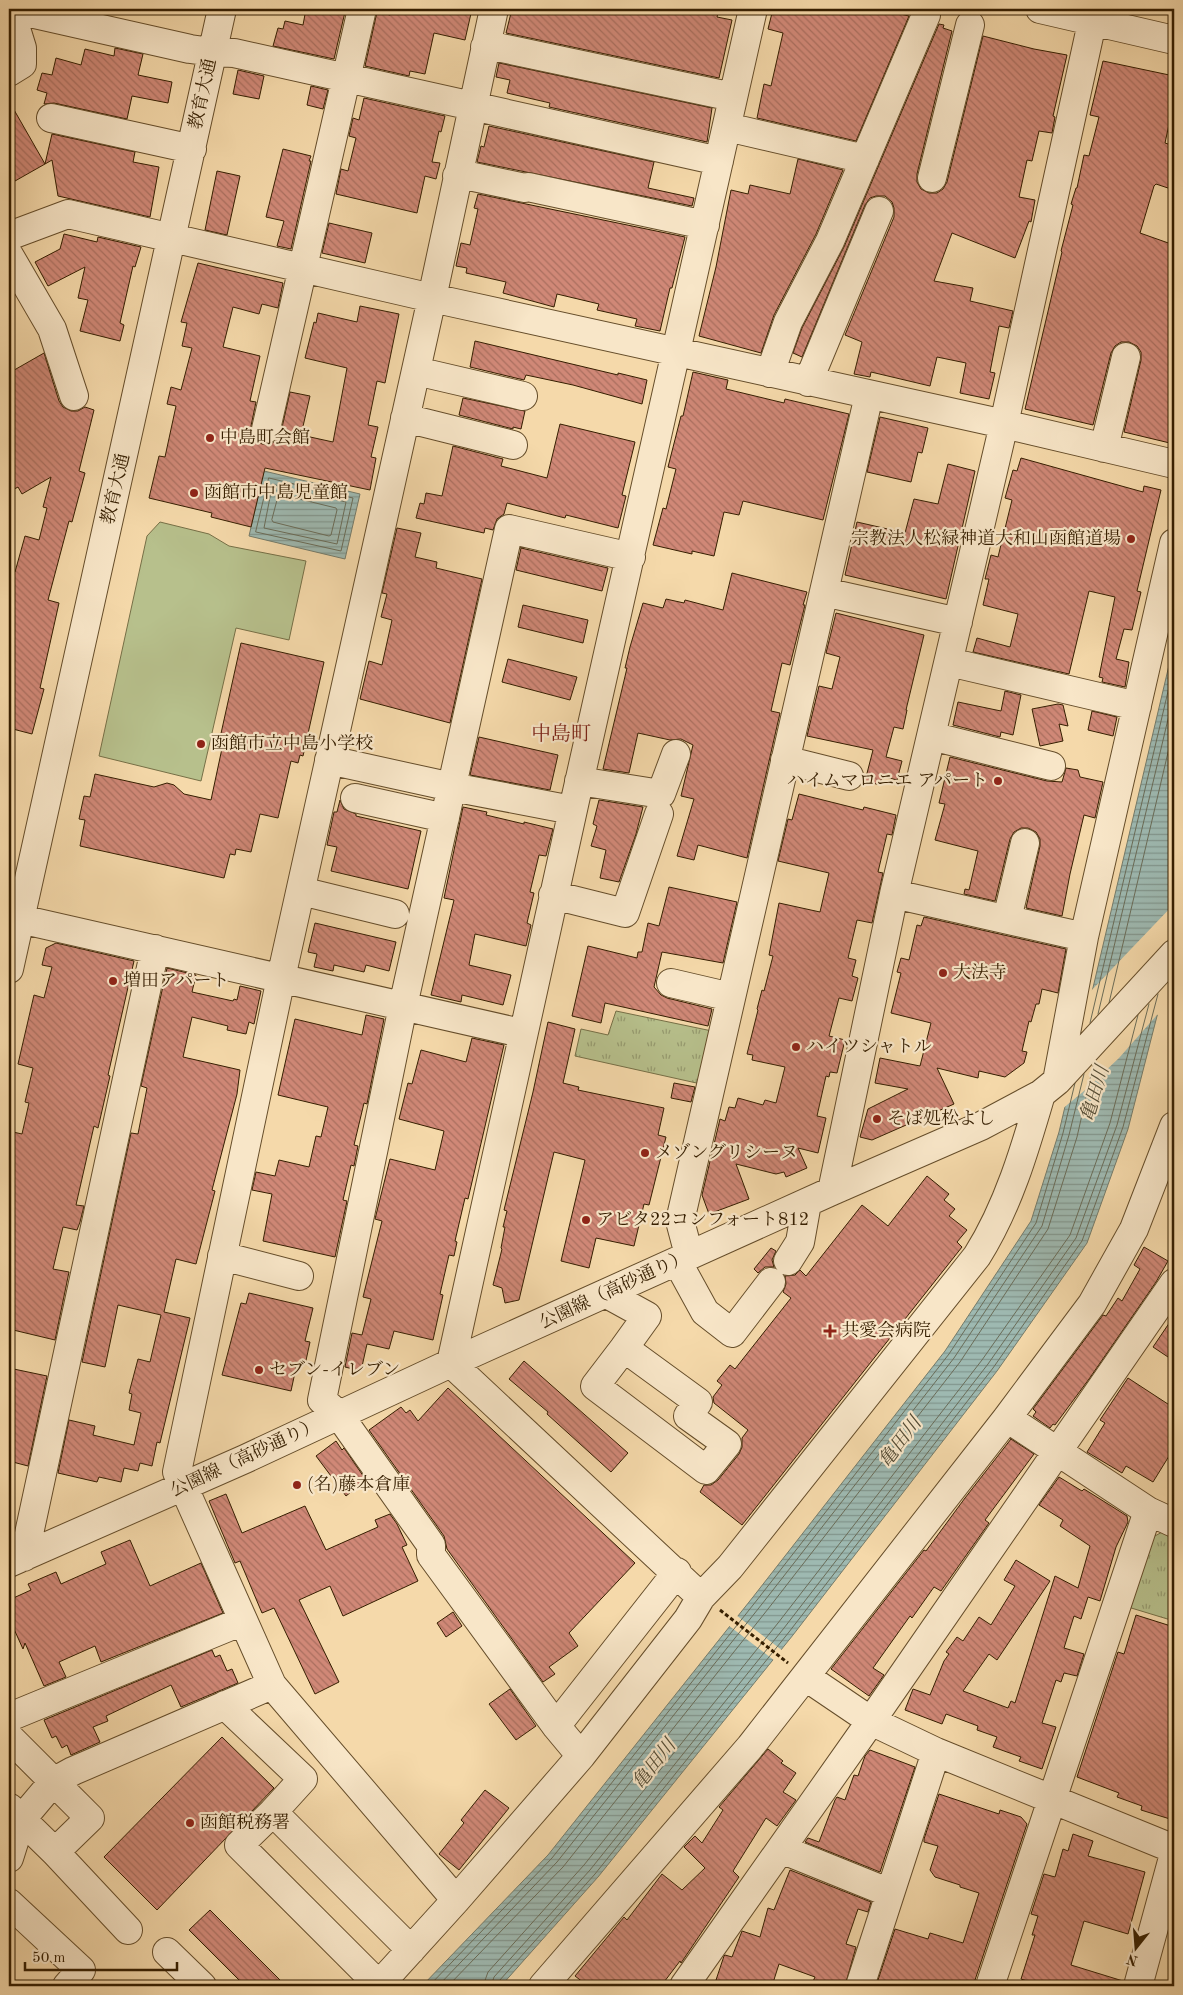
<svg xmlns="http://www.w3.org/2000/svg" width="1183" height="1995" font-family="'Old Standard TT','Noto Serif JP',serif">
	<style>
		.park { fill: url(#park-tufts); stroke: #766f46 }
		.pitch { fill: #b7c08c; stroke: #766f46 }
		.water { fill: url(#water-rules); stroke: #747b6a }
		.pier { fill: #f5d9aa }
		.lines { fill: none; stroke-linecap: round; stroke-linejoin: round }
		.shore { stroke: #6a6c58; stroke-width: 1 }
		.building { fill: url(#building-back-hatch); stroke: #351e00 }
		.minor-casing { stroke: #654d2a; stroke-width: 30 }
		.path { stroke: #351e00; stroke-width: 3; stroke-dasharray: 4 2.5; stroke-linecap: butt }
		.minor { stroke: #f8e6c8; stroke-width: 28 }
		.poi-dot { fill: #8f2418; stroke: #f8e6c8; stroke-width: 2 }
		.labels { text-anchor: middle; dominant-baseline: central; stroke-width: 4.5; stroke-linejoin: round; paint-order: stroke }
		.street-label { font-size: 18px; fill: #351e00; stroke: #f8e6c8 }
		.poi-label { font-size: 18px; fill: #351e00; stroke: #f8e6c8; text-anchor: start }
		.water-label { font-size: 19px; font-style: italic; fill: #544c35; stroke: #f8e6c8 }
		.quarter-label { font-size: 20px; fill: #7a1f14; stroke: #f8e6c8 }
	</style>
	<defs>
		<pattern id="park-tufts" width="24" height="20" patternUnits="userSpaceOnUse" patternTransform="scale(1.25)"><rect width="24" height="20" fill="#b7c08c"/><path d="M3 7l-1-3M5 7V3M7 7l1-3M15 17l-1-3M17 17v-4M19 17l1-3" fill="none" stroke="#969b70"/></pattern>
		<pattern id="water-rules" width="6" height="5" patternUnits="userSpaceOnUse" patternTransform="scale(1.25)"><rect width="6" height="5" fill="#9eb9b1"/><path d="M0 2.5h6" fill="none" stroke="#82968e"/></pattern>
		<pattern id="building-back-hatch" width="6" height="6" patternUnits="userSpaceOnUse" patternTransform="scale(1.25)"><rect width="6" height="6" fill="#d08877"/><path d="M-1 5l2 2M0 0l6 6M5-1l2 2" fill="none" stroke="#aa6f5f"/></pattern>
	</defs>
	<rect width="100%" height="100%" fill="#f5d9aa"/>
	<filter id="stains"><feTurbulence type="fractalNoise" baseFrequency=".004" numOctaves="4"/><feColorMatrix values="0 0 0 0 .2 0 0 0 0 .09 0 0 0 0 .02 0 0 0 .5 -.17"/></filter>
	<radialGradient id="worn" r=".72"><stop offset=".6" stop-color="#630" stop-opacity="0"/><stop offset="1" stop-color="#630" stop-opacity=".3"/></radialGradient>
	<path class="park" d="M616,1011L712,1031L701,1084L575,1056L581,1029L608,1035Z
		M1164,1531L1174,1535V1621L1128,1607L1153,1537Z"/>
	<path class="pitch" d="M160,522L209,534L229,546L306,561L289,640L236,628L201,781L99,756L147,536Z"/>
	<path class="water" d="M264,471L360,494L345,559L249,536Z
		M1174,644V950L1128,1129L1087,1243L997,1371L793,1635L598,1877L501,1986H422L548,1855L753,1597L945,1351L1031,1221L1059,1132Z"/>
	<path class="pier" d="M1174,904V960L1160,1014L1157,1015L1119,1058L1084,1091L1061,1110L1089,993Z
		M736,1615L783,1651L775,1661L728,1625Z"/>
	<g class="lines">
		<path class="shore" d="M269,478L353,498L341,551L256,532Z
			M274,485L346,502L337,544L264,528L272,487Z
			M279,494L336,508L337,510L331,535L329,536L273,522L272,520Z
			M1109,1003L1174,727
			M1098,1014L1174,694
			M1090,1023L1174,666
			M429,1986L552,1858L757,1600L949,1354L1036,1223L1063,1133L1075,1083
			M438,1986L557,1862L762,1604L954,1358L1042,1226L1069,1135L1084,1074
			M448,1986L563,1867L768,1609L960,1362L1048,1229L1077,1137L1094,1062
			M483,1986L488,1972L584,1865L778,1623L982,1360L1070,1235L1110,1123L1138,1015
			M491,1986L494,1977L590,1870L784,1628L988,1364L1076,1238L1117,1125L1149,1004
			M497,1986L499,1981L595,1874L789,1632L993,1368L1082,1241L1123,1127L1158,994"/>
	</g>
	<path class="building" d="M306,9H330L345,12L334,59L273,46L278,28L283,29L285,21L303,25Z
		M391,9H472L465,40L434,33L425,74L410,71L409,76L365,66L377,12L390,15Z
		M512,9H719L717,17L732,20L719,78L506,33Z
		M773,9H879L909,16L856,141L757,118L764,84L771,86L783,33L768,29Z
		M939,24L944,25L943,28L952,31L917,174V182L921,189L929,193H937L943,189L947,182L983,36L1034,49L1067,55L1053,116L1055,117L1052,133L1039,131L1032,161L1027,160L1019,197L1035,200L1031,222L1029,221L1015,258L952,233L934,281L973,288L970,301L1013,311L1009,328L999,326L990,372L995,373L989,399L960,393L966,363L937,357L930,386L871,372L870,377L854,374L862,342L845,335L894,217V208L892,202L885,196H876L870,198L865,205L802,357L793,353L802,328L844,247Z
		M115,48L143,54L138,75L172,82L168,103L132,96L127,119L54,103L44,104L47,93L37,90L42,73L52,75L56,58L81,65L85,49L114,56Z
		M1103,61L1174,76V101L1165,143L1174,146V190L1156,184L1154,186L1140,233L1174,245V444L1124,432L1141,360V352L1137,346L1129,342H1121L1115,346L1111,353L1093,425L1025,409L1062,252L1061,251L1073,205L1071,204L1076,188H1077L1084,155L1089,156L1099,117L1090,115Z
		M499,63L712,108L707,142L549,107L550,103L507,93L510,80L496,77Z
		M238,70L264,76L259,99L233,94Z
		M311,86L328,90L323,109L307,105Z
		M364,98L445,116L441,132L439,131L432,162L440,163L436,179L425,176L417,213L336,194L341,169L348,171L356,138L349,136L353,118L359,120Z
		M9,101L45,164L15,181L9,170Z
		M489,126L654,162L648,188L694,198L692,206L477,162L481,146L484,147Z
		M52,134L135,152L133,162L159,167L150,217L58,196L52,160L45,164Z
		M283,149L311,156L309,161H311L291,249L277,246L284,221L266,217Z
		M798,159L843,170L816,234L774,315L761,353L699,336L716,267L731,190L748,194L750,185L790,194Z
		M217,171L240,176L227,235L205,230Z
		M478,194L685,237L672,288H670L660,331L635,326L637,319L597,310L599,304L557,294L554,307L503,293L506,282L466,273L467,268L456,266L461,243L470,245L478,209L474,208Z
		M329,223L372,233L365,263L322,253Z
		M64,234L97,242L98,237L141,247L135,267L133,266L120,323L124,325L120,341L80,331L88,300L78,298L85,267L48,286L35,262L60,249Z
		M198,263L283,283L278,308L262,304L259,314L233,307L223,347L260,356L250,401L256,402L251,426V433L255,440L262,444H271L278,439L281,432L290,392L310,396L301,435L333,442L347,368L305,358L314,322L316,323L318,313L357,322L360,306L399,314L385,383L377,381L368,425L378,427L371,457L376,458L370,490L265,468L251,527L211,517L212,513L149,498L159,456L165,457L176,406L167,404L171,387L181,390L192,348L182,346L187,323L181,322Z
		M475,341L618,375V373L647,380L642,404L573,385L526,375L524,380L470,367Z
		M44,353L59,401L63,407L71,411H78L85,407L94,410L79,471L85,473L72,522L69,521L48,600L59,603L40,688L44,689L32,734L9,728V583L11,572H15L25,536L39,540L47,508L43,507L51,477L22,494L18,487L9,492V373Z
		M693,372L728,380L726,389L784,403L785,399L849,414L823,520L743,501L739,515L724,512L714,556L692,551V554L653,545L663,508L666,509L676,469L668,467L681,416H683Z
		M463,398L525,411L521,429L513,427V429L459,415Z
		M880,417L928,428L922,453L918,452L911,482L867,472Z
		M560,424L635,442L622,495L626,496L618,528L566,515L565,518L507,503L504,514L497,519L493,530L485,528L484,533L416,518L420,503L424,504L426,493L442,496L453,446L503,459L501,466L547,478Z
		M1021,458L1143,492L1144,486L1161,490L1137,591L1141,592L1132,630L1124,629L1116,659L1129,662L1125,687L1102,682L1103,678L1099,677L1115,597L1089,591L1069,674L973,652L977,638L1010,647L1018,614L983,605L989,579H985L991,555L998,557L1012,500L1005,498L1013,470L1017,471Z
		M948,464L975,471L946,599L845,575L857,522L905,533L914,499L938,504Z
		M397,528L421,533L415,557L437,562L436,568L482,579L450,723L360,699L369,661L382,665L392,620L381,617L387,594L382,593Z
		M521,548L608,568L602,591L516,570Z
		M732,573L807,592L803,605H805L790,665L782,663L771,711L780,713L747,858L698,845L694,860L677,856L694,799L681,796L693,745L681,739L670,740L638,733L629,773L603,769L627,668H625L630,647L643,603L663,608L666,599L684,603L685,600L723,610Z
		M523,605L588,620L583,643L518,627Z
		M836,613L924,635L906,710H907L903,729L894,727L886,757L902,761L897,780L882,776L880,785L865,781L873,750L807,736L819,686L832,689L840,657L826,653Z
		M241,643L324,662L303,756L300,755L298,763L291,761L278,818L260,814L251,852L236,849L235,855L230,854L224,878L80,846L85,820L79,819L84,796L90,797L95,774L154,787L167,783L174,785L184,794L211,800L224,739L220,738Z
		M508,659L577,677L570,700L502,682Z
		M1005,691L1021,695L1013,735L1001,732L1000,737L953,725L958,702L1001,711Z
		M1058,704L1063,705L1068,726L1059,724L1063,741L1040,746L1032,709Z
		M1092,711L1117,717L1113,736L1088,730Z
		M479,737L558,755L550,790L470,775Z
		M950,757L1047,781L1062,782L1066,768L1078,770L1080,777L1103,782L1095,818L1084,815L1070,874L1062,916L1026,908L1040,846V839L1036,832L1028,828H1021L1014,832L1010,839L995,901L964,894L965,889L969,890L978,851L935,840L945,804L939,803Z
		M799,794L863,810L864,807L896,815L892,835L887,834L878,872L883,873L872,923L857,920L848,958L856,960L852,976L858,978L852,1001L839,998L829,1036L845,1040L837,1073L830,1072L829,1077L826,1076L817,1116L826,1118L818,1153L798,1148L807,1168L786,1177L784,1172L776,1174L736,1164L749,1199L709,1214L702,1195L720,1119L725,1121L729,1107L735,1108L738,1098L763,1105L765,1100L776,1103L785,1067L752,1060L753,1055L747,1054L758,1010L757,1009L762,990L764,991L773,956L769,955L779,903L820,912L829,873L778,861L788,819L792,820Z
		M340,800L344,809L356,814V816L421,831L408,889L331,871L337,847L327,845L334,812H337Z
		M599,800L643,807L636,834L619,882L600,878L606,850L591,846L597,826L593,824Z
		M463,807L487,812L486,815L524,824V822L553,829L546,856L539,855L530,892L534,893L527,923L531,925L526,946L475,934L469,965L511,975L503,1005L462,995L461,1002L431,995L454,900L444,898Z
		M669,887L737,902L723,963L662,952L654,987L661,995L667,998L712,1009L708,1026L605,1003L601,1023L572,1016L588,946L637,958L638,952H642L648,923L659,926Z
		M924,917L1066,949L1058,993L1042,989L1039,1004H1036L1031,1022L1029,1021L1022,1051L1027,1052L1024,1063L1005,1077L979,1071L978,1078L937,1068L954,1104L872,1140L860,1137L868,1109L908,1089L875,1083L880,1058L920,1066L931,1023L891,1013L901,973L897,972L901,958L909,960L917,925L921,926Z
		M315,923L396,942L389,971L366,965L364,972L334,965L333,971L314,967L317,954L308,952Z
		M56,943L134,961L108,1075L110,1076L98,1128L94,1126L76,1205L84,1206L80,1222L77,1230L63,1227L53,1269L69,1272L55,1340L9,1329V1152L13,1132L22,1134L29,1103L25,1102L33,1068L18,1064L34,995L44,998L52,967L42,965L46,948Z
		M167,968L196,975L192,992L233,1001L234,999L237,1000L240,986L261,991L254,1024L249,1022L246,1034L227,1030L228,1026L192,1017L183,1057L240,1070L237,1094L212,1190L215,1191L196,1264L176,1259L164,1312L190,1318L160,1443L157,1442L152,1466L140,1463L138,1471L124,1468L121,1482L99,1477L97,1482L58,1473L69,1420L95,1426L93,1435L134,1445L141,1413L129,1410L132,1394L129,1393L138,1359L150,1362L161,1315L118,1305L105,1367L82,1362L131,1133L138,1134L147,1088L141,1086Z
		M366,1015L384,1019L367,1104L364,1103L354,1145L358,1146L354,1166L351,1165L343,1200L347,1201L335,1257L263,1241L272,1194L252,1190L256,1172L275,1176L279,1160L309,1167L316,1136L321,1137L328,1107L278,1095L295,1019L362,1035Z
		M548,1022L575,1029L563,1083L579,1087L578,1090L664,1108L658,1135L666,1137L649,1205L644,1204L634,1246L596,1238L589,1268L561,1261L585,1160L554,1152L519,1300L505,1303L502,1288L493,1285L502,1249L501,1248L505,1227H503L507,1211L504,1210L533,1092Z
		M472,1038L504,1045L468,1199L465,1198L455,1241L457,1242L454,1256L449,1255L440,1294L443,1295L433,1340L394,1331L389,1349L367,1344L361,1371L345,1367L352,1333L362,1335L371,1299L363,1297L382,1221L375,1219L390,1159L435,1170L444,1131L399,1119L408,1083L412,1084L421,1050L466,1062Z
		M674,1083L695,1087L691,1102L671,1098Z
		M927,1176L949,1194L944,1200L955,1209L949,1216L967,1230L957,1242L962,1247L742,1525L700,1492L704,1485H711L718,1480L739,1454L742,1447V1438L748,1430L714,1403L713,1397L722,1385L717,1381L730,1365L735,1369L791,1298L783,1292L786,1284L785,1276L795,1275L800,1270L806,1276L862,1205L888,1226Z
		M1144,1247L1168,1261L1156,1282L1089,1379L1055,1425L1053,1424L1050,1428L1033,1416L1036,1412L1033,1409L1103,1315L1106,1316L1118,1298L1122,1301L1140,1269L1134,1265Z
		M771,1248L776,1251L772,1260L774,1267H765L758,1273L754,1269Z
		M249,1293L313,1308L305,1341L310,1342L305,1365L297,1363L291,1391L222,1375L241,1303L246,1304Z
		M1174,1316V1361L1153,1347Z
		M524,1361L628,1453L611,1472L547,1414L548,1412L509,1379Z
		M9,1368L47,1376L28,1466L9,1461Z
		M1128,1378L1174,1408V1448L1153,1482L1126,1466L1122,1473L1087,1452L1105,1423L1100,1420Z
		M448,1388L635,1563L569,1633L578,1646L549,1667L555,1674L543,1682L447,1549L444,1536L369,1430L401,1407L406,1413L410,1410L418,1421Z
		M1011,1439L1034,1454L985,1520L989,1523L941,1591L934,1587L912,1618L910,1616L873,1668L884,1675L869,1696L831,1669L924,1550L926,1551L965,1498Z
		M336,1441L342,1450L344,1448L366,1480L346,1496L316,1456Z
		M1059,1477L1082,1491L1084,1489L1108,1504L1127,1516L1128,1522L1116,1547L1100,1601L1088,1597L1081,1619L1074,1616L1064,1648L1084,1654L1077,1676L1064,1673L1061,1682L1056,1680L1042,1723L1056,1727L1042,1769L1019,1761L1021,1757L993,1747L997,1737L977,1730L978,1726L946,1714L942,1724L905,1710L913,1689L930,1695L944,1661L949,1654L946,1652L957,1637L963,1641L979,1617L991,1625L1015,1586L1004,1580L1016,1560L1050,1581L997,1660L989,1654L963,1691L1008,1708L1011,1701L1015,1703L1055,1576L1078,1588L1090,1546L1060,1526L1063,1520L1039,1505Z
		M226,1494L242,1533L305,1506L326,1550L378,1527L375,1520L390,1514L397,1524L407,1545L402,1547L418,1581L343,1616L330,1586L299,1600L339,1682L315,1694L274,1608L262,1613L240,1561L235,1563L209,1501Z
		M130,1540L150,1586L201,1563L223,1613L101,1662L95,1646L59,1662L66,1677L44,1686L25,1643L23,1649L9,1618V1600L31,1590L28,1584L56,1572L61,1584L106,1564L101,1552Z
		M453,1612L462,1626L446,1637L437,1623Z
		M1136,1615L1174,1627V1805L1170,1819L1141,1810L1142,1806L1117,1797L1119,1793L1077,1777L1118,1652L1124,1654Z
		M212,1650L215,1657L220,1655L227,1671L232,1669L238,1683L181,1707L171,1685L106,1716L108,1721L93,1727L100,1742L71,1755L67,1745L62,1748L56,1736L52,1738L44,1720Z
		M510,1689L536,1726L516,1740L489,1704Z
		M222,1737L274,1788L157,1910L104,1857Z
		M768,1749L783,1761L781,1763L796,1773L783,1792L796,1800L777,1826L766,1818L733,1871L739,1877L681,1963L680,1961L661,1986H588L575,1976L624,1917L627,1920L662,1874L682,1890L705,1868L684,1847L695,1836L702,1843L723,1810L719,1807Z
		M870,1750L915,1767L880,1872L805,1842L808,1838L819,1842L835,1800L837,1797L845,1800L854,1775L858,1776L865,1756Z
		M485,1790L509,1808L459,1870L439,1854L464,1823L461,1820Z
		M939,1794L999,1814L1000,1810L1021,1817L1027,1824L973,1986H940L922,1981L920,1986H876L895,1929L928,1939L930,1933L963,1943L979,1893L960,1887V1885L935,1877L930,1870L938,1846L924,1842V1839Z
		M1073,1834L1093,1841L1088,1856L1145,1872L1128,1934L1084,1921L1071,1965L1123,1981V1986H1044L1021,1979L1035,1935H1032L1038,1916L1031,1914L1044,1874L1055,1877L1063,1849L1068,1851Z
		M790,1870L871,1902L868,1912L858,1909L846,1944L856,1947L845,1986H811L815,1977L779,1964L772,1986H736L716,1980L724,1956L725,1955L732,1957L742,1931L760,1937L768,1908L774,1910Z
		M210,1910L286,1986H245L189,1930Z"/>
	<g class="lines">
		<g class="minor-casing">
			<path id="minor" d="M1040,9L1174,40
				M26,12L190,49L212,52L234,53L719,161
				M485,47H497L733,97
				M9,72L22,64V48L10,9
				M51,118L192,149
				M727,127L865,159
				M457,176H469L525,188L528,187L705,225
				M932,178L970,25
				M9,236L68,214L432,298L1004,424L1174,464
				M9,255L52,329L74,396
				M416,371L523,396
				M770,373L788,322L830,241L926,15
				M808,382L879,211
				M405,418L513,445
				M266,429L362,9
				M1104,448L1126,357
				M824,592L958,622
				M949,662L1137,706
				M931,736L1051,766
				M329,760L452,787L572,810
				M785,760L849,776
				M579,781L661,794L676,754
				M355,798L445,818
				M301,891L395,914
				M894,894L1084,937
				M553,895L625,913L659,814
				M20,919L521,1033
				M1007,919L1025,843
				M9,969L222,9
				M671,983L731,997
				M1057,1081L1084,937L1174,543
				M832,1191L894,894L1004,424L1095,9
				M689,1255L680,1221L869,395
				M222,1256L299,1276
				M677,1261L705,1312L732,1333L771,1282
				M788,1261L800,1242L807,1203
				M607,1294L647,1316L624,1348L698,1402L688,1416L727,1444L706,1470L595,1386L624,1348
				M1007,1418L1148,1511L1174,1523
				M24,1557L155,949
				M9,1563L245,1459L451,1363L832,1191L981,1126L1041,1094L1057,1081L1174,954
				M701,1597L451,1363C548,911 653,460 753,9
				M806,1677L871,1721L936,1752L1174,1849
				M272,1685L177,1472L281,978L432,298L494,9
				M225,1705L303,1779L273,1812
				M12,1716L243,1621
				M556,1726L677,1572
				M9,1737L90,1818L55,1852L10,1808
				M581,1756L556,1726L431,1555V1545L339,1415L322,1400L403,1006L509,529L631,557
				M781,1849L890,1893
				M55,1852L128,1930
				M9,1858L21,1820L53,1782L73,1771L272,1685L456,1900
				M9,1903L81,1970L67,1986
				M167,1952L202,1986
				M379,1985L239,1845L273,1812L411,1950
				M378,1986L456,1900L581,1756L688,1619L701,1597L730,1567L977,1256C1008,1207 1025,1149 1041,1094
				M543,1986L750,1747L1007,1418L1092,1304L1134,1229L1174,1126
				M684,1986L871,1721L1174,1283
				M860,1986L936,1752
				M990,1986L1148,1511
				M1138,1986L1174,1854"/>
		</g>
		<path class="path" d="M720,1610L788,1663"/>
		<use href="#minor" class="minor"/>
	</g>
	<g class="poi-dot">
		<circle cx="210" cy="438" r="5"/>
		<circle cx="194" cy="493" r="5"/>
		<circle cx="1131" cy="539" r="5"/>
		<circle cx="201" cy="744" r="5"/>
		<circle cx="998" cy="781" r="5"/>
		<circle cx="943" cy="973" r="5"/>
		<circle cx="113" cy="981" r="5"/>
		<circle cx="796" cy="1047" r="5"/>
		<circle cx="877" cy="1119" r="5"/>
		<circle cx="645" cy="1153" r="5"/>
		<circle cx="586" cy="1220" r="5"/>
		<path d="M827.5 1323.5h5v5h5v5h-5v5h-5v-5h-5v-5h5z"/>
		<circle cx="259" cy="1370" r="5"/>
		<circle cx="297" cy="1485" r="5"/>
		<circle cx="190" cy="1823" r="5"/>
	</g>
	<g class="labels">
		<g class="street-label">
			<text transform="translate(203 94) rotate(-78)">教育大通</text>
			<text transform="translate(116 489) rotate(-77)">教育大通</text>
			<text transform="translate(614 1290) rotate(-25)">公園線（高砂通り）</text>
			<text transform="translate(245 1458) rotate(-25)">公園線（高砂通り）</text>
		</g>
		<g class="poi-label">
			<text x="220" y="438">中島町会館</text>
			<text x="204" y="493">函館市中島児童館</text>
			<text x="1121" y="539" text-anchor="end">宗教法人松緑神道大和山函館道場</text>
			<text x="211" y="744">函館市立中島小学校</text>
			<text x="988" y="781" text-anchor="end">ハイムマロニエ アパート</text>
			<text x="953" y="973">大法寺</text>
			<text x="123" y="981">増田アパート</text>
			<text x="806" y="1047">ハイツシャトル</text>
			<text x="887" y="1119">そば処松よし</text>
			<text x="655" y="1153">メゾングリシーヌ</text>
			<text x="596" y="1220">アビタ22コンフォート812</text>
			<text x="841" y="1331">共愛会病院</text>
			<text x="269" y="1370">セブン-イレブン</text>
			<text x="307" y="1485">(名)藤本倉庫</text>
			<text x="200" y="1823">函館税務署</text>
		</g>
		<g class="water-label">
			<text transform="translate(1096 1094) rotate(-73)">亀田川</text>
			<text transform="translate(901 1443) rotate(-53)">亀田川</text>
			<text transform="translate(655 1765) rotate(-52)">亀田川</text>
		</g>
		<g class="quarter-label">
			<text x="561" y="735">中島町</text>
		</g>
	</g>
	<rect width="1183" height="1995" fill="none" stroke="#f5d9aa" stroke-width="30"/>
	<rect x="10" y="10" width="1163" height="1975" fill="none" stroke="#351e00" stroke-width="2.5"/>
	<rect x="15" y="15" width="1153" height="1965" fill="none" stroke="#351e00"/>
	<g transform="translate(1136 1948) rotate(197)" stroke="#f8e6c8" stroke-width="4" paint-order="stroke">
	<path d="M0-4L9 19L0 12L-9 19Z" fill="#351e00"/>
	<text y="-8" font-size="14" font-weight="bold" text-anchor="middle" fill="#351e00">N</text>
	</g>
	<path d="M25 1962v8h152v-8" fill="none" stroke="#351e00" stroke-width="2.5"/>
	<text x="32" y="1962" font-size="15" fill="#351e00" stroke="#f8e6c8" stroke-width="4" paint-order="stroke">50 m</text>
	<rect width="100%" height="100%" filter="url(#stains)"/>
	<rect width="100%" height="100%" fill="url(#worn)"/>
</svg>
